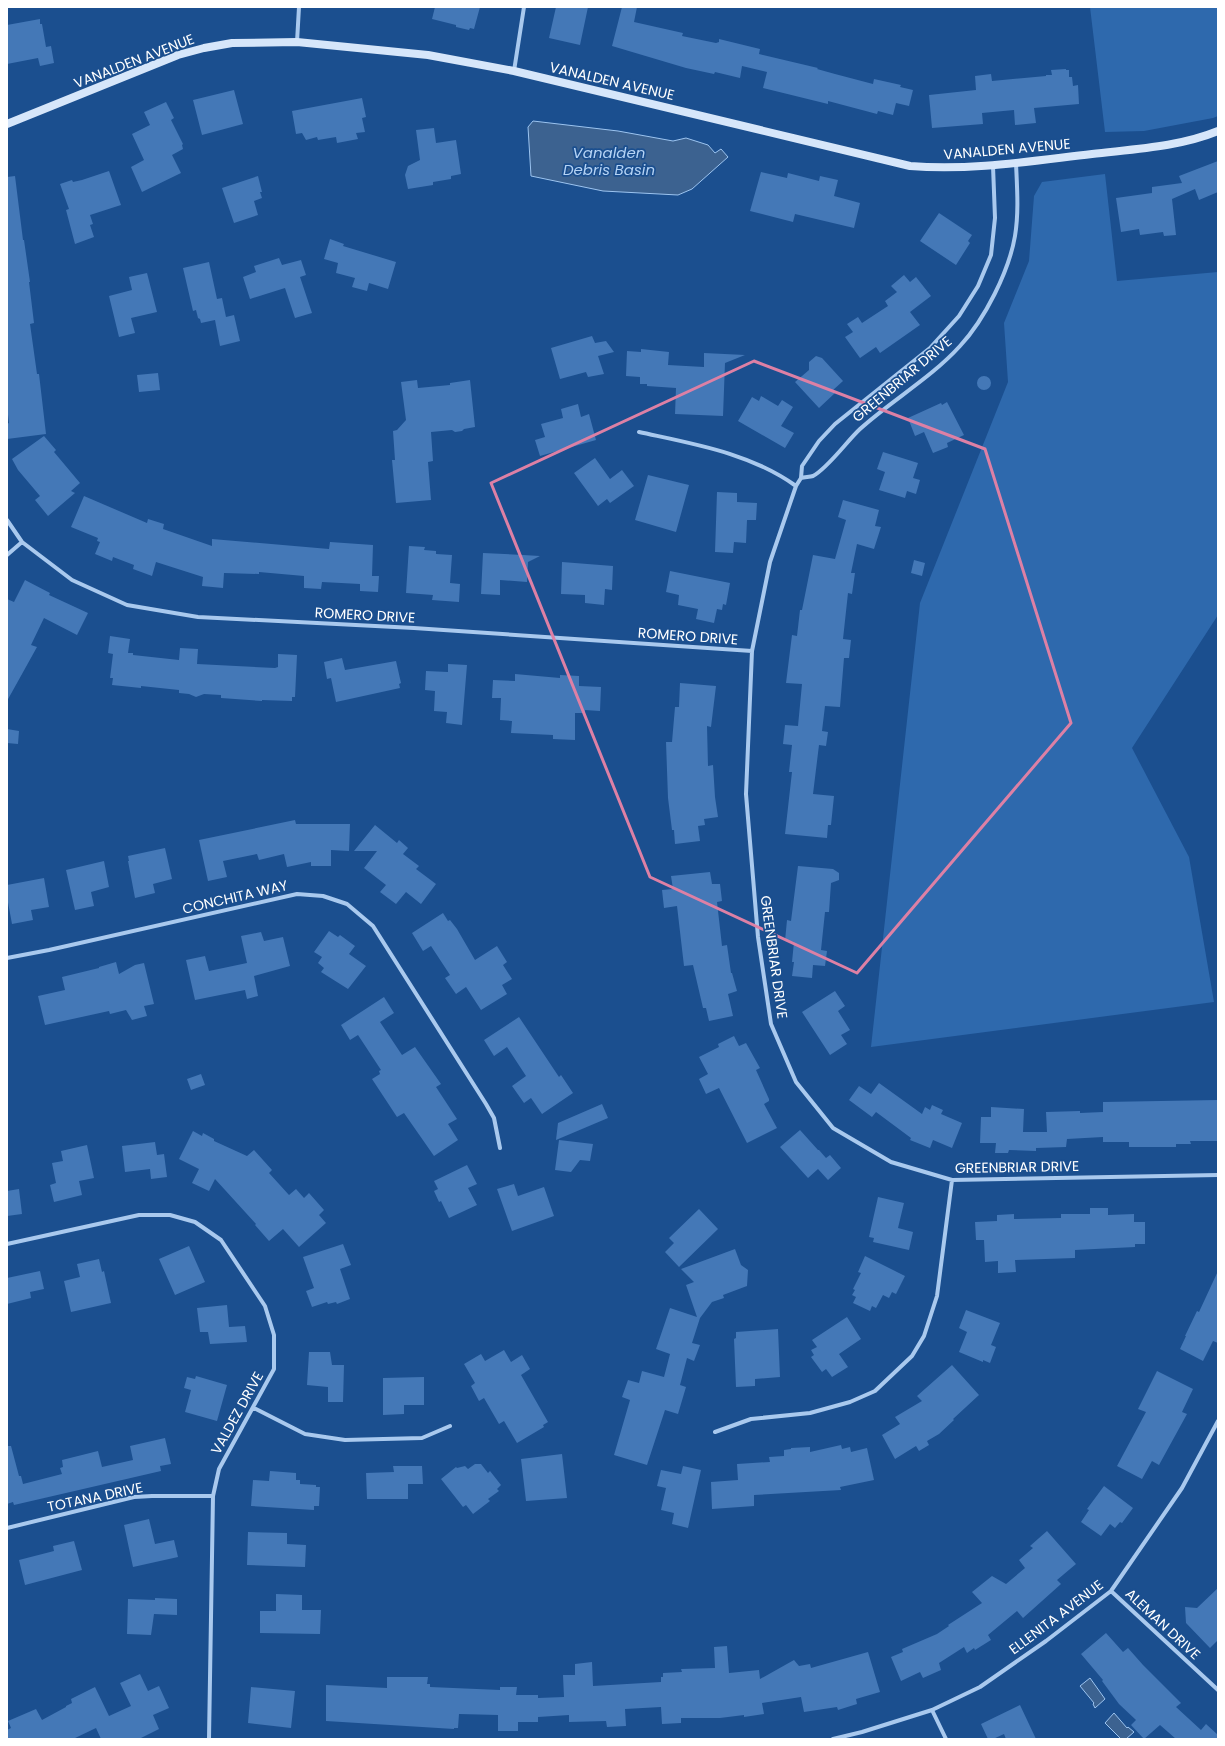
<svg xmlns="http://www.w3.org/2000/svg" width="1225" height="1746" font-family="Poppins,sans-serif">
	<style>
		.green { fill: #2e69ad }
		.water { fill: #3c6290; stroke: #9cc4f0 }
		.building { fill: #4478b7 }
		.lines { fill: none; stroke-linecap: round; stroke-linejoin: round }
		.minor { stroke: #a9c9ee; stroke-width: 4 }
		.secondary { stroke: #d6e6fa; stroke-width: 8 }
		.marked { fill: none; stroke: #dd80a5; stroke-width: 3; stroke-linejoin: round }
		.labels { text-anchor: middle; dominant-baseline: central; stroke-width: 3.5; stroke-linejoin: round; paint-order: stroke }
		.street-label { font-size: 14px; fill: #fff; stroke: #1b4f8f }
		.water-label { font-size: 15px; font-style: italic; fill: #b5d3f5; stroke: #1b4f8f }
	</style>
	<rect width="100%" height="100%" fill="#1b4f8f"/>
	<path class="green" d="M1090,7H1218V116L1213,118L1144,131L1105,132Z
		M1105,174L1117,281L1218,272V615L1132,748L1189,857L1214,1002L871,1047L920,603L1008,382L1004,323L1029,261L1034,196L1042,182Z"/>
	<path class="water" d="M533,121L618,131L673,141L686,138L708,145L715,153L721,149L728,157L692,189L678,195L603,191L531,176L528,127Z
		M1090,1678L1105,1699L1095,1708L1093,1704L1094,1703L1080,1686Z
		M1114,1713L1127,1728L1128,1727L1134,1732L1126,1739H1121L1105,1723Z"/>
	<path class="building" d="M435,7H480L474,29L470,28L469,30L456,27V25L432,19Z
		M556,7H588L580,45L549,38Z
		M622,7H637L634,22L683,33L682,36L716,43L719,42V39L760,49L759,54L818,68L817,69L835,74L873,84L874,79L901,85L900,87L913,90L909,106L896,103L893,115L878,111L877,114L828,101V104L763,88L767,72L742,66L740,78L715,72L714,74L686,68L612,46Z
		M40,19V24H42L46,47L51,46L54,63L40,66L38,58L7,64V25Z
		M1066,69V70H1069V77H1072L1073,86L1078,85L1079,104L1034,108L1036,123L1015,125L1014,110L982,113L983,124L932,128L929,95L976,90L975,76L991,74L992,81L1046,76V75H1052L1051,70Z
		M234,90L243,124L202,135L193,100Z
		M362,98L366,117L362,118L365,132L356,133L358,139L337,143L336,137L318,140L317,137L306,140L302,133L296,134L292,111Z
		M166,102L174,118L171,120L183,144L182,145L183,149L172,155L181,173L142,192L131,167L144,160L132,134L150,125L144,112Z
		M434,128L436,143L456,140L461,174L451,176V179L433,182V185L408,189L405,175L408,166L420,160L416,130Z
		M1218,161V192L1199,200L1195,189L1172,199L1176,235L1164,236L1163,232L1140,235L1139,229L1121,232L1116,198L1152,193V187L1182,183L1179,176Z
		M109,171L121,205L90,215L93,224L90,225L94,237L75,244L66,210L69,209L60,184L72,180L73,182L82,180Z
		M761,172L787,178L788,173L819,181L820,176L838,180L834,196L860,203L854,228L795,214L793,222L750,211Z
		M15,176L23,240H24L30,282H29L34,323L30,324L37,374H39L46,434L7,439V424L9,423L7,406V177Z
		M258,176L262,192H260L262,198L254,201L258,215L234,223L222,188Z
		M939,213L972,235L968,241L970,243L956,265L920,241Z
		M330,239L344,244L343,246L396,262L388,289L369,283L367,291L352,287L355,278L336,273L338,263L324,259Z
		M279,258L282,265L301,260L306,275L300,277L312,313L295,318L285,288L250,299L243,277L256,272L254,266Z
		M209,262L217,299L222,298L226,317L234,315L240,341L220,346L215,320L201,323L200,319L198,318L196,310L193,311L183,268Z
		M147,273L157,312L131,318L135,333L119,337L109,296L132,290L129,277Z
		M904,275L910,282L916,277L931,296L910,312L920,325L880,353L876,347L860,358L845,337L853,332L847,324L858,317L862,323L888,306L885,301L897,292L891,286Z
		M592,336L595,343L606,341L614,352L598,356L604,374L588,377L586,372L560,379L551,348Z
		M641,349L669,352L668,365L704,367V353L745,355L725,363L723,416L675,414L676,388L647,386V384H640V377L626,376L627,351L641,352Z
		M816,356L822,358L843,381L832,391L835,393L819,408L795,382L809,370V362Z
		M158,373L160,390L139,392L137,375Z
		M977 383a7 7 0 1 1 14 0a7 7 0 1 1-14 0Z
		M417,380L418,388L450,385V383L470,380L475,427L464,429L462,431L455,432L452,430L431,432L433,461L428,462L431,500L396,503L392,460H395L393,431L397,430L406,420L401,382Z
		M761,396L778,406L782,400L793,407L781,426L794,433L785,448L738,421L752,397L759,401Z
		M947,402L964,435L947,443L948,447L933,453L924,432L915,436L908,418L941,403L942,405Z
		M578,404L581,417L589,414L596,440L540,456L535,440L545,437L541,424L563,418L561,409Z
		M44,436L56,450L54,452L80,483L71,491L75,493L48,516L35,500L40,496L18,470L12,459Z
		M883,452L918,463L913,478L920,480L916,494L907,491L905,498L879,490L885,472L877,469Z
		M595,458L610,479L622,470L634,486L610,503L607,499L598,506L574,473Z
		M648,475L689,485L676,532L635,520Z
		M717,492L737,493V502L757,503L756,520H747L746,543L734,542L733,553L715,552Z
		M84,496L147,523L148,519L164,524L163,529L212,546V539L329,549L330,542L373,545L372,576H379L378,592L360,591V584L322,582L321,589L304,588V576L259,572V574L224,573L223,588L202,586L203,577L156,562L152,576L133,569L134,565L113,557L112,561L95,554L100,542L97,541L98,538L71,527Z
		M843,500L879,510L875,526L881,527L874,549L857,544L851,573H855L852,594L848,593L843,639L851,640L849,658H844L840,707L825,706L822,731L828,732L826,746L819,745L813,794L834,796L831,825H828L827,838L785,834L792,772H789L792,745L783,744L785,725L798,726L802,684L786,683L792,635L797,636L800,610H802L813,555L835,559L846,520L838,517Z
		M409,546L425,547L424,550L436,551V554L452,555L450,583L460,584L459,602L432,600L433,595L406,593Z
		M483,553L523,555L540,556L528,562L527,582L500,580V595L481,594Z
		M914,560L925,563L922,576L911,573Z
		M562,562L613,566L612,590L605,589L604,605L585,603V595L561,594Z
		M670,571L730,583L726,605L723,604L722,610L717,609L714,623L696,619L698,609L678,605L679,595L666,592Z
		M25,580L50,593L49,595L88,613L77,635L44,618L31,645L37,647L7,701V599L14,602Z
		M110,636L130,639L128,653H133V655L179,660L180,648L198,649L197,664L275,668L278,667V654L297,655L295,697H292V701L262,700V701L221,698V695L204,694L196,697L189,694L179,693V690L141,686V688L112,685L113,678H110L113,654L108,653Z
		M342,658L345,670L396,661L401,683L399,684L400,688L336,702L331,678L327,679L324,662Z
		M448,664L467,665L462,725L446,723L447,712L434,711L435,691L425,690L426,671L448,672Z
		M515,674L560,678V675L579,676V686L601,687L600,711L585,710V713H575V740L553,739V735L511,733L512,721L500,720L501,698H492L493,680L515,681Z
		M680,683L716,686L711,727L707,726L708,766L713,765L715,797L718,817L704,819L705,825L698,826L700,841L675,844L674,830H672L668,798L666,742H672L675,707H679Z
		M7,729L19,731L18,744L7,743Z
		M295,820L296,824H350L349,851L331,850V866H311V862L287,867L284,854L259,860L257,854L223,861L227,877L208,881L199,840Z
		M375,825L397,843L399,840L408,848L403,854L419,866L416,869L436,884L421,904L406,892L396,904L380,892L386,885L364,868L377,851H354Z
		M165,848L172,879L153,884L155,893L135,898L128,861H129L128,856Z
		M104,861L109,887L91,892L94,906L75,910L66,870Z
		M798,866L833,869L839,873V880L831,883L829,912H825L821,950L827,951L825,966L813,965L812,978L792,976L794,962H792L794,942L785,941L787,920L791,921Z
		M710,872L712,884H720L722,901L717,902L722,946L727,945L731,973H732L737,991L728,994L733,1016L709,1021L706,1008H703L693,965L684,966L677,906L664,908L662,890L673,889L671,876Z
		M44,878L49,907L31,910L33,920L12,924L7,897V885Z
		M443,913L448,921L450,920L457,929L475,960L497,946L507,962L503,965L512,979L502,985L507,994L481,1010L466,987L456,994L445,978L450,975L431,946L423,951L412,933Z
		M329,931L338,937L340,935L355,946L349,954L366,966L348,989L321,972L324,968L318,963L322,957L314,952Z
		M261,932L264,941L283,937L290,966L254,976L258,996L247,999L245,990L195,1000L186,960L205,956L209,971L247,963L241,936Z
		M116,962L119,974L135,965L144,963L154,1004L144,1006L147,1016L132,1020L126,1010L110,1014L109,1011L45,1025L38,996L65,990L62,977L99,968V967Z
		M835,991L845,1006L838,1011L850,1030L841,1035L847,1044L830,1055L802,1012Z
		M384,997L394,1013L380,1022L402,1055L415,1047L441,1084L436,1087L457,1119L448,1124L458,1140L434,1156L404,1113L397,1117L372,1079L380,1074L379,1071L381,1070L358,1035L350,1040L341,1025Z
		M519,1017L559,1077L561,1075L573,1093L542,1114L531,1098L524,1103L512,1086L526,1076L507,1047L494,1056L484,1040Z
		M734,1036L739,1046L746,1043L760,1068L756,1070L769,1099V1101L764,1104L777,1128L747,1143L719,1088L706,1094L699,1079L708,1074L699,1057L719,1047L718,1044Z
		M201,1074L205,1085L191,1090L187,1079Z
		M879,1083L922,1114L925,1107L930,1110L932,1105L943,1110L941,1114L962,1123L952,1148L933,1140L930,1148L910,1140L911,1138L876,1112L872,1117L849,1100L859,1086L871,1094Z
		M1218,1100V1141H1190L1191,1144H1176V1147H1129V1142H1103V1137L1067,1139L1066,1147L1036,1148V1151L1009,1150L1008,1153H995L996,1143H980L981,1117H991V1107L1024,1109L1023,1132H1047L1046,1112L1080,1111V1113L1103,1112V1102Z
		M602,1104L608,1118L556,1140L558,1123Z
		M800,1130L818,1150H819L826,1158L830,1155L841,1168L828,1180L818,1169L808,1178L780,1147Z
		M193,1131L202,1136L203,1133L214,1139V1141L247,1156L254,1150L272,1170L269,1173L289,1195L296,1189L304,1198L309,1193L324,1210L319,1215L326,1223L299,1247L283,1229L269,1241L255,1225L256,1224L215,1179L209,1191L192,1183L199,1169L179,1159Z
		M559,1140L593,1144L590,1161L580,1160L571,1172L555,1170Z
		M155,1142L157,1155L164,1154L167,1177L151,1179L150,1169L125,1172L122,1146Z
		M87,1145L94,1178L79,1181L82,1195L54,1202L50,1185L56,1183L52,1163L63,1161L61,1151Z
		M467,1165L477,1184L468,1188L477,1205L449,1218L441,1201L439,1202L434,1191L438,1189L434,1181Z
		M514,1184L518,1196L544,1187L554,1216L512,1231L497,1189Z
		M19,1189L22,1214L7,1216V1191Z
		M878,1197L904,1203L898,1228L913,1232L909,1250L873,1242L874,1238L869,1237Z
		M1090,1208H1108V1215L1134,1214V1222H1145V1244H1135V1247L1075,1250V1258L1015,1260L1016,1272L998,1273V1261L985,1262L984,1240H976L975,1222L997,1221V1215L1014,1214V1219L1061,1218V1214H1090Z
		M699,1209L718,1229L679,1267L665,1252L674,1243L669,1238Z
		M343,1244L351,1265L340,1269L350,1299L337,1304L336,1302L328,1304L327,1302L312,1307L306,1291L314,1288L303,1257Z
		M189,1246L205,1282L175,1295L159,1259Z
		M735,1249L741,1265L748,1270L747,1286L723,1295L724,1298L712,1302L700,1318L692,1343L700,1345L694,1361L687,1358L680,1385L686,1387L678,1414L665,1410L647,1465L614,1455L630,1400L622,1397L628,1380L639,1383L642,1371L664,1377L670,1354L656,1349L670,1308L697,1317L686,1285L694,1282L681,1269Z
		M865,1256L905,1276L896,1294L892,1292L889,1298L883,1295L876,1308L872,1306L870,1311L853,1303L856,1297L852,1295L855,1290L853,1289L861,1273L858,1272Z
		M99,1259L102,1272L104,1271L111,1303L71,1312L64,1281L80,1277L77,1264Z
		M40,1271L44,1289L30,1292L31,1298L7,1304V1278Z
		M1218,1271V1343L1213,1341L1203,1361L1180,1349L1186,1336H1185L1197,1311L1199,1312Z
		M227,1305L229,1327L245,1326L247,1342L210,1344L208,1332H200L197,1308Z
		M966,1310L1000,1323L991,1345L996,1347L990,1363L983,1360V1362L959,1352L967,1332L959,1328Z
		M847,1317L861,1339L839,1354L848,1367L832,1377L826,1369L822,1372L811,1357L814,1355L811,1350L817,1347L812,1340Z
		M778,1329L780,1377L755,1379V1386L736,1387L734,1339L736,1338V1332Z
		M504,1350L511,1362L522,1355L530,1369L521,1375L548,1422L543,1425L544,1427L517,1443L504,1421L499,1424L484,1398L479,1401L471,1386L475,1383L464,1364L481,1354L485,1361Z
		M309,1352H330L332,1365H344L343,1402H328V1387L307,1385Z
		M952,1365L979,1395L953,1419L954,1420L939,1434L927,1441L929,1445L919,1451L916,1446L895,1459L882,1435L900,1424L895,1417L922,1401L917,1396Z
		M1157,1371L1193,1389L1182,1412L1187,1414L1159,1465L1152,1461L1142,1479L1117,1466L1146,1412L1138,1409Z
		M196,1376L227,1385L217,1421L185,1412L191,1390L184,1388L187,1377L195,1379Z
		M424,1377V1405H404V1414L383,1415V1378Z
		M165,1438L171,1464L160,1466L161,1471L14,1505L13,1502L7,1504V1446H11L19,1476H21L23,1484L62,1474L60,1468L63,1467L62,1460L98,1451L102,1467L133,1460L130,1446Z
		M841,1445L842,1449L850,1447L851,1452L867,1448L874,1480L840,1487L841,1490L754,1495V1506L712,1509L711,1482L738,1480L737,1464L770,1462L769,1457L784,1456V1450L791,1449V1448L810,1447V1452Z
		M562,1454L567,1498L526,1501L521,1459Z
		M475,1464H481L488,1473L490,1471L501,1485L497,1489L499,1491L488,1499L490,1501L473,1514L466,1505L463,1507L441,1479L456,1467L457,1468L465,1466L468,1469Z
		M393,1466H422L423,1484H408V1499H367L366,1473L394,1472Z
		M683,1466L701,1470L688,1528L672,1524L674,1513L661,1510L666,1488L657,1486L661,1470L681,1474Z
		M270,1471L296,1473V1480H300V1484L316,1485V1487H320L319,1506H314V1510L251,1506L253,1480L269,1481Z
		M1104,1486L1133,1508L1122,1523L1120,1522L1115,1528L1110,1524L1101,1536L1081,1522L1089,1510L1087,1509Z
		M149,1519L155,1544L174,1540L178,1557L133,1567L124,1525Z
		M1047,1531L1076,1564L1057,1580L1061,1584L1023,1618L1017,1611L988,1635L991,1640L975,1650L974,1648L967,1653L964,1647L939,1663L941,1670L923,1678L920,1672L901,1681L891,1657L903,1652L902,1649L937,1634L949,1626L948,1625L982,1603L972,1592L992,1576L1006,1584L1025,1568L1019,1560L1033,1548L1030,1546Z
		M248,1532L287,1533V1544L306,1545L305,1567L247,1565Z
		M74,1541L82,1570L25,1585L19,1560L54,1551L53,1546Z
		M1218,1588V1640L1210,1648L1186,1623L1185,1607L1197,1608Z
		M276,1594L302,1595V1610H321L320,1634L260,1633V1611H276Z
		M155,1598L177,1599V1615L154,1614L151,1635L127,1634L128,1599L155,1600Z
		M1106,1633L1123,1652L1128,1648L1143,1665L1181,1703L1176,1707L1201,1730L1206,1724L1218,1735V1739H1176L1160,1725L1144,1739L1131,1725L1136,1720L1119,1704L1102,1681L1103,1680L1081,1654Z
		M727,1646L729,1673L759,1670L760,1679L794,1660L799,1666L810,1664L811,1668L868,1652L880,1692L856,1699L857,1704L838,1710L837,1707L804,1712L801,1697L762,1703L764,1714L744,1717V1715L720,1718H681V1723L662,1724L661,1707L625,1709L626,1726L607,1727L606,1721L569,1722V1715L538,1717V1722H518V1731H498V1715L459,1714L458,1728H454V1729L326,1721V1685L387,1688V1677H428L427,1684H430V1687L500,1690V1687H517L516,1695H538V1698L564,1697L563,1675H575V1664L592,1662L593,1686L661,1682V1677H663V1673L682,1672L681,1669L715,1668L714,1647Z
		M140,1674L148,1691L159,1686L169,1708L153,1715L159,1729L139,1739H101L96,1728L73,1739H7V1730L11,1728L8,1721L36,1709L42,1720L66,1707V1706L72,1703L71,1699L95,1687L109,1716L131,1706L120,1683Z
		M251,1687L295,1691L291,1728L248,1723Z
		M1020,1705L1036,1739H1006L1004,1734L993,1739H988L981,1724Z"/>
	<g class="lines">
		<path class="minor" d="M297,42L299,7
			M514,71L524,7
			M993,166L995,218L991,255L978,286L959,316L930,348L835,424L819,441L802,466L801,478L796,486L770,562L752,651L746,794L758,937L771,1024L796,1082L833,1128L891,1162L952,1180L1218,1175
			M639,432C694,444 750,453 796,486
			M801,478C805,477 810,477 813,476C828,468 847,441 860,429C892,400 931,378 960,346C985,319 1009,271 1015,236C1019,212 1017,187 1016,163
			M7,520L22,542L72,580L127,605L198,617L414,628L752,651
			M7,555L22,542
			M7,958L49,950L297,894L323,896L347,904L373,926L486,1104L494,1118L500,1148
			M7,1244L139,1215H170L195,1222L221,1240L265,1306L274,1335V1369L219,1469L213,1496L209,1739
			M254,1408L305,1434L345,1440L422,1438L450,1426
			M715,1432L751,1419L810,1413L850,1402L875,1391L912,1356L924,1336L937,1296L952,1180
			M7,1528L134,1497L152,1496H213
			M1111,1591L1218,1690
			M932,1710L946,1739
			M833,1739L862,1732L932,1710L980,1687L1046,1641L1111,1591L1182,1488L1218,1421"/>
		<path class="secondary" d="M7,124L178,55L204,48L232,43L297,42L428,55L514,71L910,166C971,171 1031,161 1092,154C1134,149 1179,147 1218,131"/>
	</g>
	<path class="marked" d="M754,361L985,449L1071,723L857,973L650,877L491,483Z"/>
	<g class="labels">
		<g class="street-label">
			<text transform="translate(134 61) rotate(-21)">VANALDEN AVENUE</text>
			<text transform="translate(612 81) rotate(13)">VANALDEN AVENUE</text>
			<text transform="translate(1007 149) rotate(-5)">VANALDEN AVENUE</text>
			<text transform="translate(902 379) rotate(-40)">GREENBRIAR DRIVE</text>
			<text transform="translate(365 615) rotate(3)">ROMERO DRIVE</text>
			<text transform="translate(688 636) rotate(4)">ROMERO DRIVE</text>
			<text transform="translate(235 897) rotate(-13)">CONCHITA WAY</text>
			<text transform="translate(774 957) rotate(82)">GREENBRIAR DRIVE</text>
			<text transform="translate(1017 1167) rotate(-1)">GREENBRIAR DRIVE</text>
			<text transform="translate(237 1413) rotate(-61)">VALDEZ DRIVE</text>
			<text transform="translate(95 1497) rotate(-12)">TOTANA DRIVE</text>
			<text transform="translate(1056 1617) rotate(-37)">ELLENITA AVENUE</text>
			<text transform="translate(1163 1624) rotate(43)">ALEMAN DRIVE</text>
		</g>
		<g class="water-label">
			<text x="609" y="152">Vanalden<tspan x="609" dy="17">Debris Basin</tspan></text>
		</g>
	</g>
	<rect width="1225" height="1746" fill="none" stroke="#ffffff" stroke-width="16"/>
</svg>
